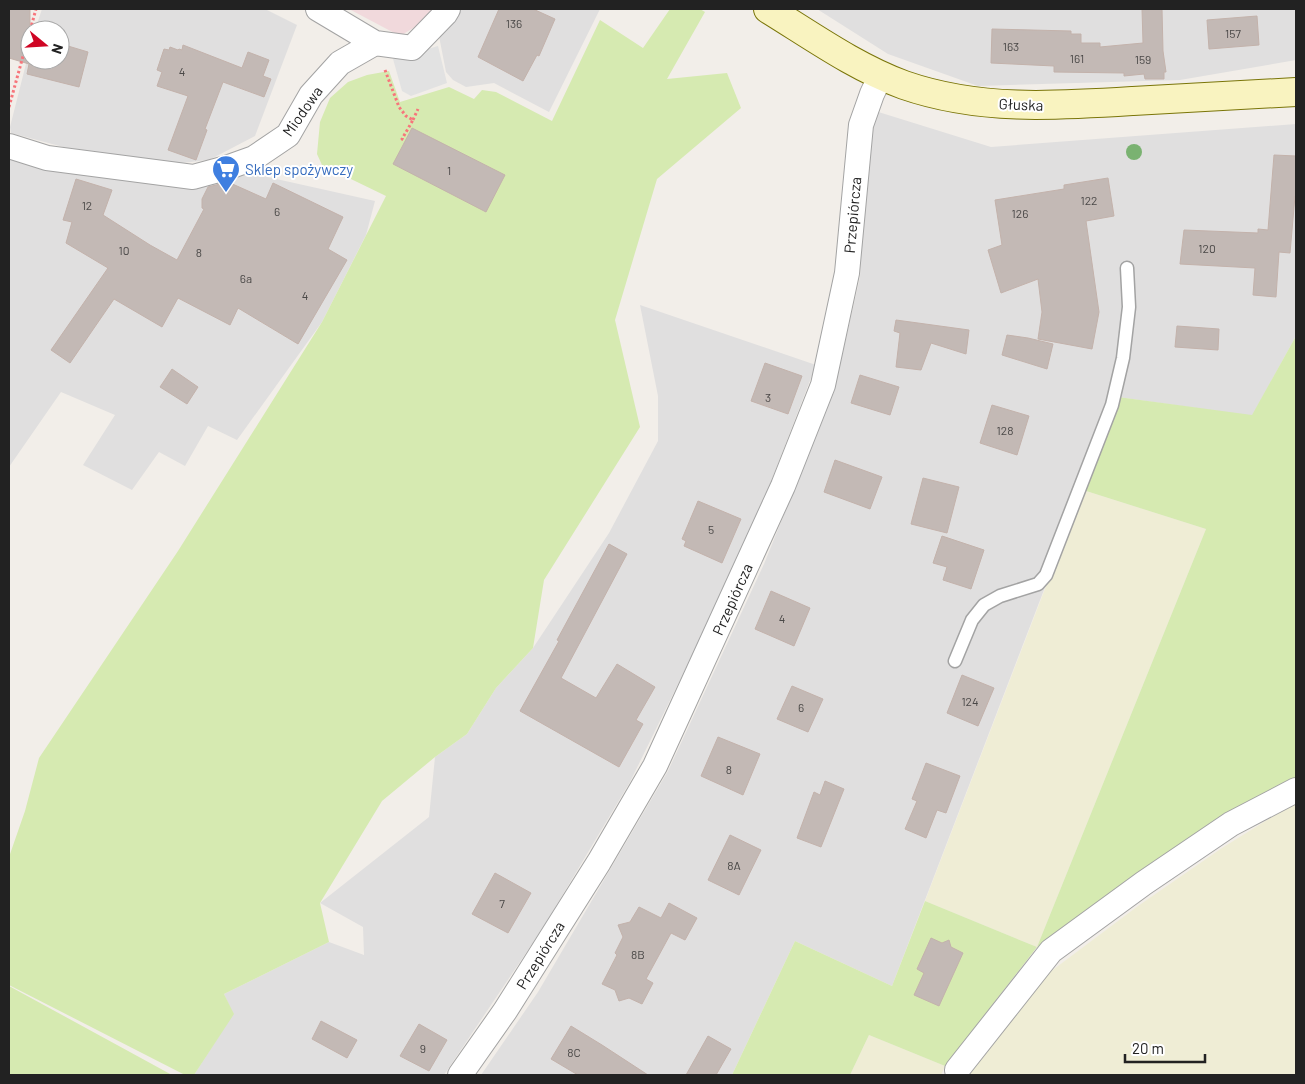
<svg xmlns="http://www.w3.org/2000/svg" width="1305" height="1084" font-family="Barlow,sans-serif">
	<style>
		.residential { fill: #e0dfdf }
		.commercial { fill: #f1d9dc }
		.farmland { fill: #efedd5 }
		.grass { fill: #d6eab1 }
		.parking { fill: #e2e2e2 }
		.building { fill: #c3b9b5; stroke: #c3b2ab }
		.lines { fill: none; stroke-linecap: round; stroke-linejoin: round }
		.lane-casing { stroke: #a3a3a3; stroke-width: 15 }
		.street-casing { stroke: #a3a3a3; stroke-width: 26 }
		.secondary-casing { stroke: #7a7508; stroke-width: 30 }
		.path { stroke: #f7757b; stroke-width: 3; stroke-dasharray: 2.5 2.5; stroke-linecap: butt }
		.lane { stroke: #fff; stroke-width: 12 }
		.street { stroke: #fff; stroke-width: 24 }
		.secondary { stroke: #f9f3c0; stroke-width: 28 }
		.tree { fill: #7ab271 }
		.labels { text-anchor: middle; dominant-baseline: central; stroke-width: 4; stroke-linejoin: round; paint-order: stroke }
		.number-label { font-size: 12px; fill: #4a4847 }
		.street-label { font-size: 15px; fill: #222; stroke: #fff }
		.shop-label { font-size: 15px; fill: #366cbe; stroke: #fff; text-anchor: start }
	</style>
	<rect width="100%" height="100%" fill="#f2eee9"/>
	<path class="residential" d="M42,9H265L297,25L255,136L209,160L181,163L67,148L11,133L10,127L30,48V60H60V30H35Z
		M452,9H600L549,112L494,83L466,87L453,80L446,72L438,31Z
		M817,9H1296V60L1180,80L978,86L888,54Z
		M872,110L991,147L1296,124V336L1252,416L1118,397L892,986L795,941L732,1075H481L538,992L668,771L764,564L834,391L860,277L865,129Z
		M9,155L236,170L375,201L366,235L322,322L237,440L208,426L185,466L159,452L132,490L83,465L115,415L61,392L9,467Z
		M640,305L816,365L767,492L705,629L630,782L544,926L444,1075H194L233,1014L224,994L329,942L364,955L363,927L320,903L429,817L435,757L467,734L496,688L533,648L609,533L658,441V396Z"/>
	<path class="commercial" d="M349,9H435L428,19L400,36Z"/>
	<path class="farmland" d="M1083,490L1206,529L1037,947L925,901Z
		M1296,802V1075H966L1050,972L1138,906L1222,848Z
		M869,1035L945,1066L941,1075H850Z"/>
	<path class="grass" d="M670,9H700L705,12L667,79L727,73L741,108L657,179L615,320L640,427L544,580L533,648L496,688L467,734L435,757L382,801L320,903L329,942L224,994L234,1014L194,1075H185L9,985V857L25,811L39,758L178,551L322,322L386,196L322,165L317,154L320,122L330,98L348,82L367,75L389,71L400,102L449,87L474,99L482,90L496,92L552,121L600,20L643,48Z
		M1296,336V784L1037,947L945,1066L869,1035L850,1075H732L795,941L892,986L925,901L1037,947L1206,529L1083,490L1118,397L1252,415Z
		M9,986L172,1075H9Z"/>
	<path class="parking" d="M438,46L447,83L411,96L402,91L393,59Z"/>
	<path class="building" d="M9,9H30V60H60V50L67,52L68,46L88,52L79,87L27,74L29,64L9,58Z
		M499,9H533L555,19L539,56L537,55L523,81L478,57Z
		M1142,9H1162L1163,51L1166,72H1164V79H1145L1144,74L1124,76V73L1054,72V66L991,63L992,29L1071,31V34H1081V43H1100V47L1143,43Z
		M1257,16L1259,45L1209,49L1207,20Z
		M183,45L242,68L248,52L269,60L263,76L271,79L264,97L223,82L205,129L207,130L196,160L168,150L188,96L157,86L162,72L157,70L164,49L169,50L170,47L178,50L179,49L182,50Z
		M412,128L505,175L486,212L393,164Z
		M1274,155L1296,156V196H1295L1290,253L1279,252L1276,297L1253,295L1255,268L1180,264L1184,230L1258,233V229L1268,230Z
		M1108,178L1114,216L1086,221L1099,312L1092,349L1038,339L1042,312L1038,279L1001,293L988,250L1002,245L995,200L1064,189V185Z
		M76,179L112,190L103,215L150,245L177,260L204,209L202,208V199L208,187L228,182L266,199L273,183L343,217L328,249L347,260L298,344L238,308L230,325L178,298L162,327L114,299L70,363L51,350L108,268L66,243L72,222L63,220Z
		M896,320L969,330L966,354L931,343L921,370L896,367L900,333L894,331Z
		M1177,326L1219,329L1218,350L1175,347Z
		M1007,335L1028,338L1053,344L1047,369L1002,355Z
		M765,363L802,376L788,414L751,401Z
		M172,369L198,387L187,404L160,387Z
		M860,375L899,387L890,415L851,403Z
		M992,405L1029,416L1017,455L980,443Z
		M835,460L882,477L870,509L824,492Z
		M923,478L959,487L947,533L911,524Z
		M698,501L741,519L722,563L684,546L686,541L682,539Z
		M942,536L984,550L971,589L943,580L947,567L933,563Z
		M609,544L627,554L561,678L596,698L617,664L655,687L636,720L643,724L619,767L520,711L559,641L557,640Z
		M771,591L810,608L794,646L755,629Z
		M962,675L994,688L978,726L947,713Z
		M792,686L823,699L808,732L777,719Z
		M718,737L760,754L743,795L701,776Z
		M926,763L960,776L946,813L937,810L926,838L905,829L917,801L912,799Z
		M825,781L844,789L821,847L797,838L814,792L820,795Z
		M730,835L761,850L739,895L708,880Z
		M495,873L531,893L508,933L472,914Z
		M669,903L697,918L685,940L671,933L646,979L653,983L642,1004L629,998L619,1001L615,990L602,984L617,955L615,953L623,937L618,925L630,922L639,907L661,918Z
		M931,938L942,943L949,940L951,947L963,953L939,1006L914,995L924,973L917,969Z
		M321,1021L357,1040L347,1058L312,1039Z
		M419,1024L447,1040L429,1071L400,1056Z
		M571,1026L602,1045L648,1075H578L551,1059Z
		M708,1036L731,1049L716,1075H686Z"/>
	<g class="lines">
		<g class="lane-casing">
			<path id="lane" d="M955,661L972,620L984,605L1000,596L1038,584L1046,575L1112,405L1123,358L1129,307L1127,268"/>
		</g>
		<g class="street-casing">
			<path id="street" d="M375,43L412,48L445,14L448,9
				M9,146L47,158L193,177L226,168L254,158L288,135L311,95L340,63L375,43L318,9
				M957,1070L1051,951L1144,883L1231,824L1296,790
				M460,1075L505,1011L599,862L655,766L783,486L823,385L847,273L861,125L872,94L881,75"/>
		</g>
		<g class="secondary-casing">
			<path id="secondary" d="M768,9C812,36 855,67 904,85C979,111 1055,106 1133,101C1188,98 1242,95 1296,92"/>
		</g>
		<path class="path" d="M385,70L399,107L406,116L413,120L402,139L405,141
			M9,107L36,9
			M413,120L418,109"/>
		<use href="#lane" class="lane"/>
		<use href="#street" class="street"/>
		<use href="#secondary" class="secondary"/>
	</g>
	<circle class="tree" cx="1134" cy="152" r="8"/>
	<defs>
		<g id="supermarket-pin" transform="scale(1.4375)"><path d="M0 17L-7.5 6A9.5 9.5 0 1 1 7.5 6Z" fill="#3f7fe0" stroke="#fff"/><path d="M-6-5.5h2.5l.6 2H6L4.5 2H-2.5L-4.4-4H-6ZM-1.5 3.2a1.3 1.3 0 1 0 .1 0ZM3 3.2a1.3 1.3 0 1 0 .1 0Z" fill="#fff"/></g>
	</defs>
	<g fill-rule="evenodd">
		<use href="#supermarket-pin" x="226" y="169"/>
	</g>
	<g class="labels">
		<g class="number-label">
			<text x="514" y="23">136</text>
			<text x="1233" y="33">157</text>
			<text x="1011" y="46">163</text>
			<text x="1077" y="58">161</text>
			<text x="1143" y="59">159</text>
			<text x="182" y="71">4</text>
			<text x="449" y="170">1</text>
			<text x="1089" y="200">122</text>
			<text x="87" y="205">12</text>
			<text x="277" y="211">6</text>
			<text x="1020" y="213">126</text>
			<text x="1207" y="248">120</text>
			<text x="124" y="250">10</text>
			<text x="199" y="252">8</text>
			<text x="246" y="278">6a</text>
			<text x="305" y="295">4</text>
			<text x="768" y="397">3</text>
			<text x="1005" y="430">128</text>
			<text x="711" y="529">5</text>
			<text x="782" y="618">4</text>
			<text x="970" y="701">124</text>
			<text x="801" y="707">6</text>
			<text x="729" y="769">8</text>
			<text x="734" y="865">8A</text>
			<text x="502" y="903">7</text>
			<text x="638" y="954">8B</text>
			<text x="423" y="1048">9</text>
			<text x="574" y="1052">8C</text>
		</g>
		<g class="street-label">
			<text transform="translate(1021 104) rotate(2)">Głuska</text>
			<text transform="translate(302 111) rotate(-55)">Miodowa</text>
			<text transform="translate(852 215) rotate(-85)">Przepiórcza</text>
			<text transform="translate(732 599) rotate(-66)">Przepiórcza</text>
			<text transform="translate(540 955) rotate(-58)">Przepiórcza</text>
		</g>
		<g class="shop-label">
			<text x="245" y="169">Sklep spożywczy</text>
		</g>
	</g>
	<rect width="1305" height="1084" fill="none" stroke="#222222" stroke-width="20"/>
	<g transform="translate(45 45) rotate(108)"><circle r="24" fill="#ffffff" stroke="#a7a7a7"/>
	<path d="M0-4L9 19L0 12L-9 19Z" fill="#cf0524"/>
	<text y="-8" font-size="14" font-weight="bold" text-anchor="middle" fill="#222222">N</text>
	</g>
	<path d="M1125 1054v8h80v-8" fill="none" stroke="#222222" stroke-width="2.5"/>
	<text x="1132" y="1054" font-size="15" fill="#222222" stroke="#ffffff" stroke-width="4" paint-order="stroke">20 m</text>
</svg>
